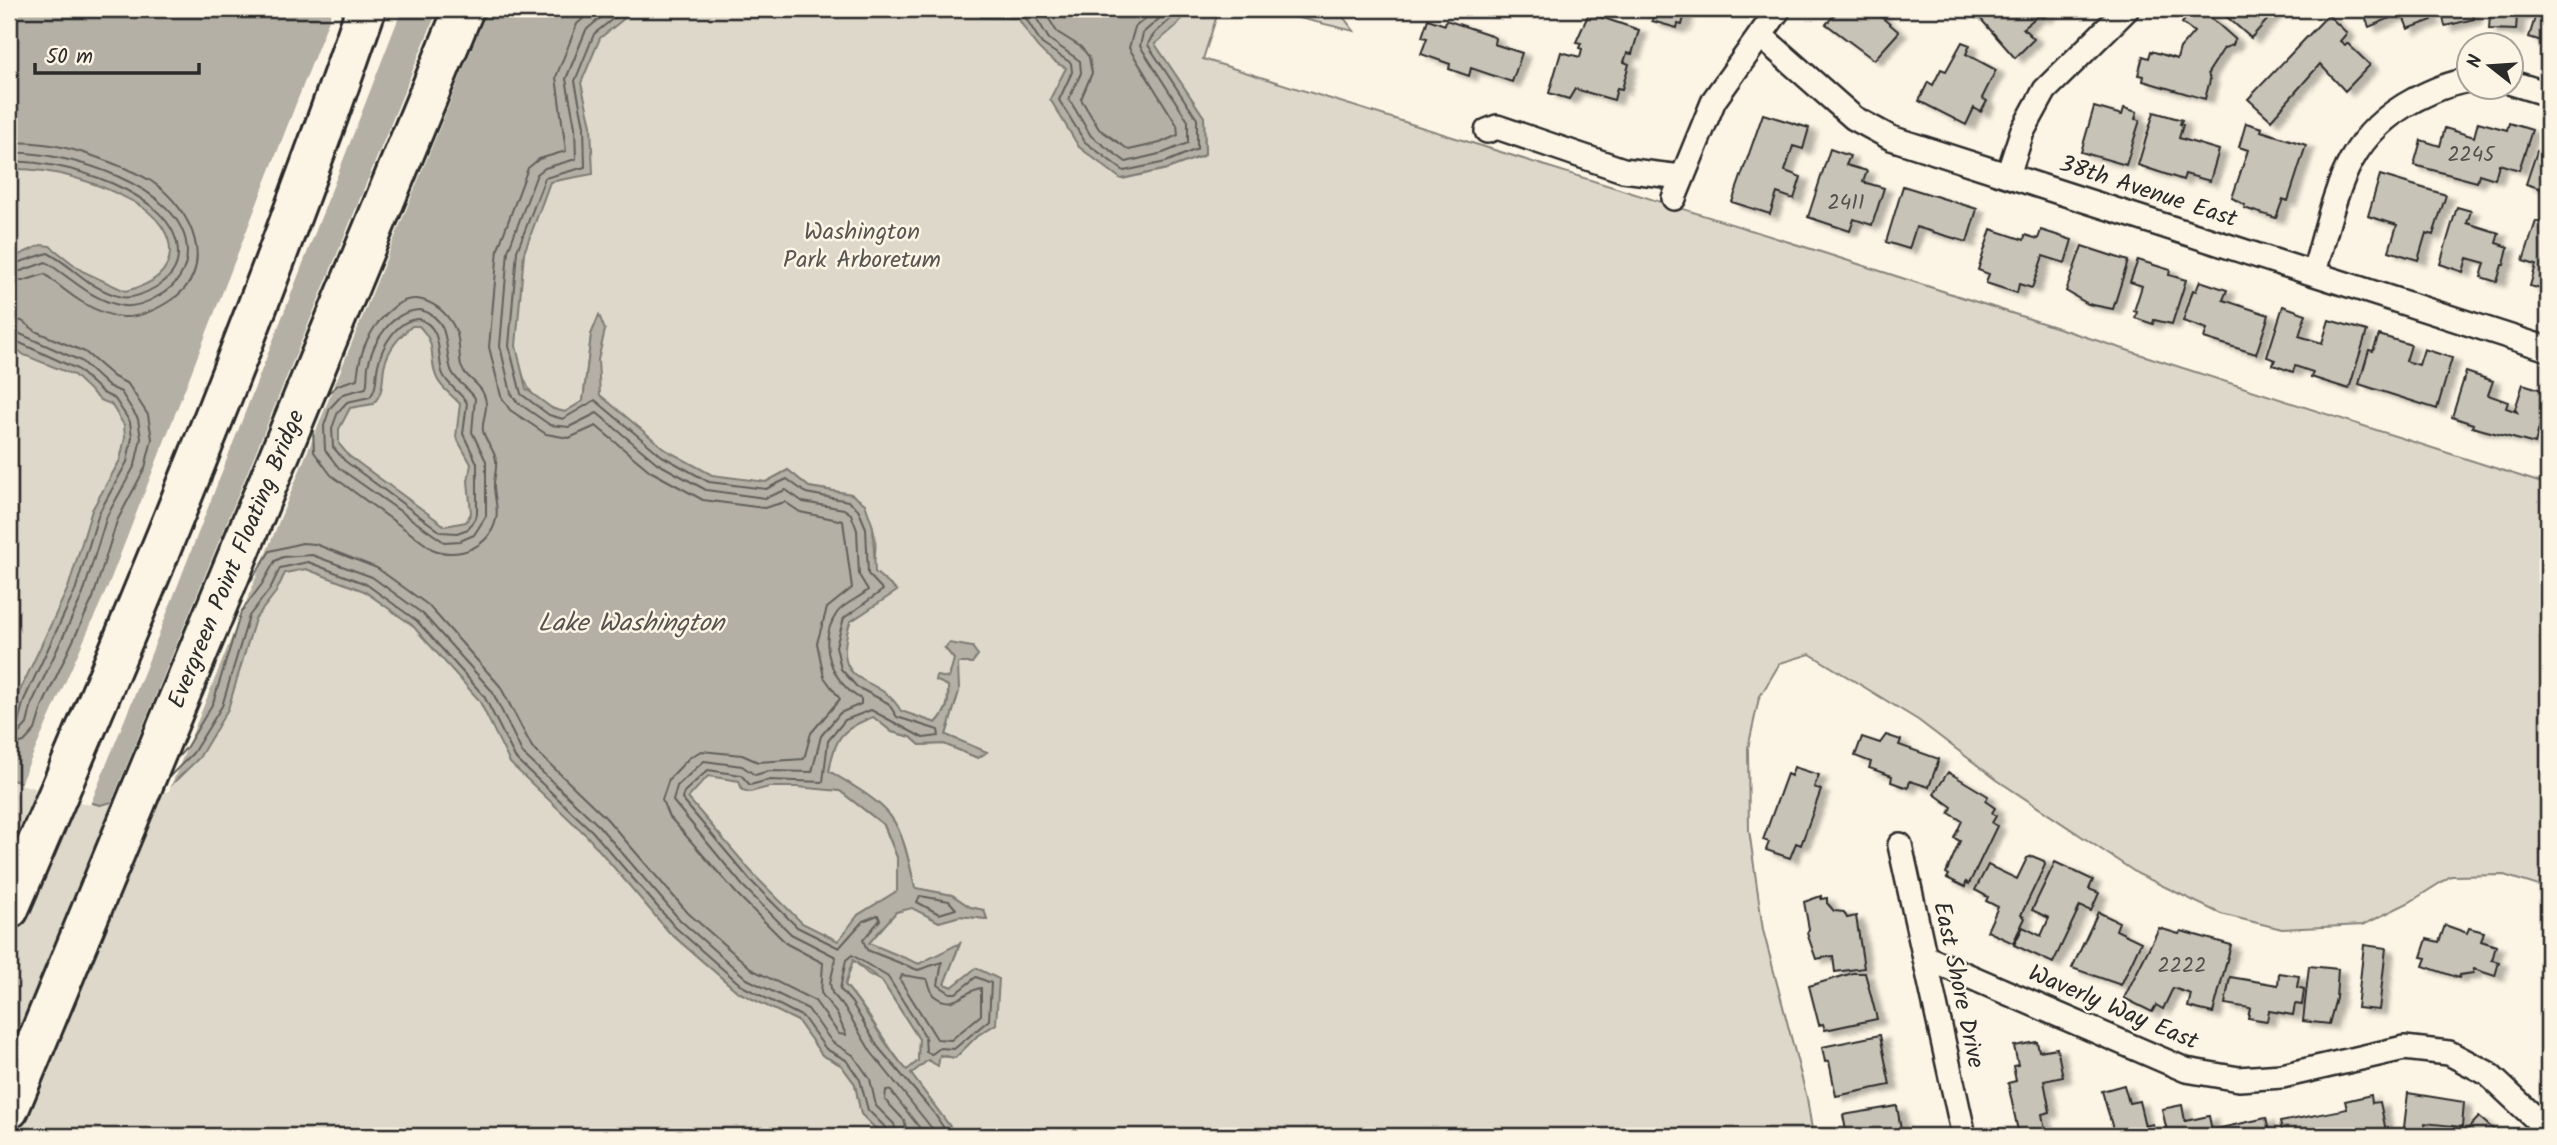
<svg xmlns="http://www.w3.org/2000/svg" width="2557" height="1145" font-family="Kalam,sans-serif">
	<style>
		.green { fill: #ded8ca; stroke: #84827a; stroke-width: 2 }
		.water { fill: #b4b0a5; stroke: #7d7b74; stroke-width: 2; fill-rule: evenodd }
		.pier { fill: #fcf5e5 }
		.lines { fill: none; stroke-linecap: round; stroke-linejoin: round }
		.shore { stroke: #62605c; stroke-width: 2 }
		.building { fill: #c8c3b7; stroke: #2b2b2b; stroke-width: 2; filter: url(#shadow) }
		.minor-casing { stroke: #2b2b2b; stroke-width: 28 }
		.motorway-casing { stroke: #2b2b2b; stroke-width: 44 }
		.minor { stroke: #fcf5e5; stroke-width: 23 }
		.motorway { stroke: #fcf5e5; stroke-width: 38 }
		.labels { text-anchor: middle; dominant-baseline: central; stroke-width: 5; stroke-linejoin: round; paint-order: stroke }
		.number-label { font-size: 21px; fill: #52514e }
		.street-label { font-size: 24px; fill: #2b2b2b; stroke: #fcf5e5 }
		.park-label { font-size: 24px; fill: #585653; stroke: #fcf5e5 }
		.water-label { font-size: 26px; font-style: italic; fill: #545350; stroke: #fcf5e5 }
	</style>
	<defs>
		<filter id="shadow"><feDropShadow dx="8" dy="4.5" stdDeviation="2" flood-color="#0004"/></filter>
	</defs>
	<rect width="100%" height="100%" fill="#fcf5e5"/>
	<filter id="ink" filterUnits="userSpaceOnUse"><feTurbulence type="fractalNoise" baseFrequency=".0143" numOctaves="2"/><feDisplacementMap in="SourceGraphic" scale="14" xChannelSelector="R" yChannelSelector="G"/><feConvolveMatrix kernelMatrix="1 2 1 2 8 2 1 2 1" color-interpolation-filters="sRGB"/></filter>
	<g filter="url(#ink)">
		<path class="green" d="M487,9H1063L1122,179L1167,169L1205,155L1204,117L1154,43L1166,9H1219L1203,59L1824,253L2548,485V889L2504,875L2451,876L2410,902L2363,925L2282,929L2221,914L2138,874L1997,780L1918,720L1810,654L1780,663L1759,698L1748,748L1749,830L1763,930L1807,1098L1813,1136H957L911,1074C924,1060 936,1054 955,1058L978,1035L996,1024L952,987L944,984L960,944L919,964L868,944L896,912L912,907L939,922L960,916L987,919L984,910L970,907L952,895L915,888C899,813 894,810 829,772C834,738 841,729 873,716L892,732L911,737L920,745L944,744L978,758L986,752L946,735L959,691L957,665L972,647L945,648L954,659C953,667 948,676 948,686C948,704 948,710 936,723L900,711C888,689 860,689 848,666C827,628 891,579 872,526C868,515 858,504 851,494L809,487L788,470L766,482L758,504L589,411L599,316L591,335L583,401L565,412C526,403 525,381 515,349Z
			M1261,9H1337L1354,31Z
			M9,148L162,199L188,301L9,297Z
			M394,244L495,371L535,565L336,520L669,932L738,992L798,1021L822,1055L841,1065L855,1084L861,1114L883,1136H9V779L100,805Z
			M9,327L146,384L100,559L17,698L9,739Z
			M708,764L840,791L884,825L897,857V891L858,915L845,950L815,955L688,838L680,779Z
			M853,960L868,974L882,981L919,1039L918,1061L907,1071C884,1043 869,1011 845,985Z"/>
		<path class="water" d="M9,9H636L600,38L581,83L591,125L593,174L550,182L524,253L516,346L526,389L553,409L565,412L583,401L591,335L599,315L605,330L598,360L600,395L666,450L712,475L766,482L788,470L809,487L851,494L865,504L873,527L875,572L897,591L850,622C829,693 878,670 901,711L936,723C947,711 950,703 948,686L935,680L936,676L949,678L954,659L945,648L949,643L972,647L978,655L972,663H958L959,691L946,735L987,752L978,758L944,744L920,745L911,737L892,732L873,717C841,729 835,738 829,771C895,811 898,812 915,888L952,895L970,907L984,910L987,919L960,916L939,922L912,908L896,912L869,943L919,964L960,943L944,984L952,987L976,968L999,979L996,1024L978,1035L955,1058L940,1055L938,1066L928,1060L911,1074L957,1136H883L861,1114L855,1084L841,1065L822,1055L798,1021L738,992L669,932L587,836L510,763L479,700L412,625L364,591L306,569L285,573L276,592L255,619L228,709L199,758L167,789L100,805L9,779V739L17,697L68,588L92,510L120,460L125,438L124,425L111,404L100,400L74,375L24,355L9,343V253L19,255L41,245L50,246L82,271L125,291C185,279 182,229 134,202C95,181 52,168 9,169ZM412,326H419C437,345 429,352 435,373C438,386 452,395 460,404L456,437L471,464L468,481L471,513L466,522L445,526L349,456L339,444V429L350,408L373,404C384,392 382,382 384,367C388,349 399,337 412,326ZM708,776L739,781L742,790L750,792L769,787H797L840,791L884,825L897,857V891L858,915L838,941L802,923L755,876L688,798ZM853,960L882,981L919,1039L918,1061L907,1070C882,1044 869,1011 845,985Z
			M981,9H1189L1176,26L1155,44L1204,117L1205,155L1167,169L1121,179L1079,147L1050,99L1066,68C1041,56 1032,41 1018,18L981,17Z"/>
		<path class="pier" d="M333,9H402L146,667L90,805L20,784L108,586Z
			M438,9H488L169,791L110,806Z"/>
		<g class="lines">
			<path class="shore" d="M611,9L586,30L566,79L575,127L576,159L545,168L537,174L508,251L500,346L511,393L517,402L550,425L569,427L597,413L657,463L706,490L765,498L786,490L803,502L844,509L851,514L857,530L859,575L868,590C860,598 844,603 837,613C816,643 832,683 861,699V704L840,713L821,736L812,772L769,771L755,775L742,766L704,761L677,786L673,801L743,886L791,934L836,957L830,983L832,993L845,1008L871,1052L938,1136
				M625,9L594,34L575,81L584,126L585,167L545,178L517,251L509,346L521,394L549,415L563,419L595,400L662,456L709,482L766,489L787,479L806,493L848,501L858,509L866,528L868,574L883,590L844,618L836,646L841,669L857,687L888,703L897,717L938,730L939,736L923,738L871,710L845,720L828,741L823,782L769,780L750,785L741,775L708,770L684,792L682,799L750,880L797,927L839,948L863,921L878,915L880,920L863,940L867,950L918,970L942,962L938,985L950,993H956L976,977L991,983L989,1020L954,1049L940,1048L932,1054L926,1052L925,1036L888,977L852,955L846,960L840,989L852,1003L878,1047L934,1113L949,1136
				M988,9L1022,12L1042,44L1071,63L1072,72L1059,100L1085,142L1124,171L1166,162L1197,149V119L1148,45C1151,32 1172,21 1180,9
				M1031,9L1049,39L1080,61L1081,73L1069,99L1091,136L1126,162L1163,153L1188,143V121L1140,46L1143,33L1170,9
				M1043,9L1057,32L1081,47L1089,57L1092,73L1081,99L1099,129L1129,150L1160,143L1178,135L1177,125L1129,48L1135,27L1157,9
				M9,143C45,140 79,150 112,163C125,168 139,174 151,181C192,208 221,271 168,302C155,310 138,318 123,317C94,315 66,292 45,274L23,281L9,280
				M9,153C61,150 187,185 187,252C187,271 176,286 160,295C149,302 132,309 119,305C89,298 71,278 46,262L21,271L9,270
				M9,162C57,158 179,192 178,254C178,269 168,280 156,287C146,293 132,299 121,297C87,288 75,267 48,253L20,262L9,261
				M421,310C454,320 443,353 452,372C457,382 469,389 475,398L472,432L486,461V516L474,535L460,541L444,542L339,468L325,450L324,426L330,408L343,394L366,388C368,381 367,374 368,366C373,341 392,310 421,310Z
				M9,319L22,321L37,332L85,352L114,377L128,384L148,415L152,439L145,468L117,521L93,598L42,707L35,730L24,742L9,746
				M419,319C443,327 437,353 442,372C446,385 461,392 467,403L463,434L477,463V515L468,529L457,533L441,532L345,461L333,447L332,428L338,412L347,402L370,397C378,387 375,377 378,365C382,346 397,319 419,319Z
				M9,329L81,361L108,386L121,392L138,419L141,438L135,465L107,516L83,594L32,703L27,724L19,733L9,735
				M9,338L77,369L103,393L115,399L130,422L132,437L127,462L99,513L75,591L24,700L18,722L9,726
				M313,429L314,452L331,475L432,549C458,560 490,547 496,519C499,507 493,494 494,482C495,474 497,468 496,460C495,450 485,441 483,431C481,420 490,408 484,395C480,383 464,377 461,366C459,356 460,345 457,334C449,309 419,288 395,306C370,326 360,349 357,379L338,385L327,394
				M249,584L270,551L302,543L315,544L377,568L428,605L500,686L532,747L606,818L688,913L753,970L815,1001L839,1034L846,1035L837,1014L821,993L823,963L787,944L737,894L668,815L662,800L669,779L689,758L701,751L742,755L758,762L804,759L811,733L840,699L824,677L817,643L827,608L852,588L843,521L800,512L785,502L764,508L703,500L650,471L596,426L569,438L546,434L510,410L501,396L489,347L498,249L528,168L539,159L566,151L556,77L577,24L594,9
				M178,757L186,748L213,703L241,612L262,584L275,561L283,557L312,555L372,577L423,614L492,691L523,754L598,825L680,920L747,979L808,1009L832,1042L853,1055L870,1079L876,1106L894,1124L897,1136
				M169,777L193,753L222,706L249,616L270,589L280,568L308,562L366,584L417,621L484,696L516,759L592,831L675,927L742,986L803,1017L826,1049L846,1060L860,1080L868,1110L887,1129L888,1136
				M920,896L949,901L956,909L939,914L917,902Z
				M902,975L927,979L933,995C955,1012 962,991 981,988V1015L951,1040L937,1039L900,980Z
				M908,1136L904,1120L885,1100L886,1090L891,1091L926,1136"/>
		</g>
		<path class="building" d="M1642,9H1686L1682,25L1678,24L1677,28L1652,21L1653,15L1641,12Z
			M1840,9H1884L1879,15L1899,32L1874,60L1826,24Z
			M1987,9H2053L2043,18L2039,15L2023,28L2034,39L2015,58L1979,17Z
			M2194,9H2201L2235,39L2233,45L2224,48L2208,73L2210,80L2205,99L2143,81L2144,76L2138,75L2143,56L2149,58L2151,51L2177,59L2180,48L2194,32L2182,23Z
			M2218,9H2277L2251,38Z
			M2362,9H2427L2432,20L2408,29L2402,13L2369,27Z
			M2441,9H2472L2474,19L2445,26Z
			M2482,9H2523L2522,16L2517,15L2516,30L2489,29L2490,14H2482Z
			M2544,9H2548V43L2529,37L2537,11L2543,13Z
			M1589,13L1639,30L1632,54L1627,53L1624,62L1629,64L1622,89L1617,88L1614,100L1575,89L1569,99L1549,93L1561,52L1580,57L1582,49L1579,48L1581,43L1576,42Z
			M2328,15L2347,33L2340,41L2345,45L2347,43L2370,65L2345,91L2320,64L2271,120L2248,99Z
			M1428,19L1445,25L1446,20L1488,34L1495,38L1494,44L1522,53L1512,82L1471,68L1469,76L1449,69L1450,64L1421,54L1427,38L1422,37Z
			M1962,42L1970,45L1966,54L1996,70L1982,98L1987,101L1981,112L1974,108L1966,125L1919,101L1928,82L1933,85L1941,69L1946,71Z
			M2094,107L2122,115L2124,108L2137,112L2135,119L2140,120L2126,165L2081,152Z
			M2154,112L2182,120L2180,124L2183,125L2179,138L2219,150L2210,181L2185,174L2183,180L2138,165Z
			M1763,114L1809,128L1803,149L1793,146L1785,171L1801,177L1794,199L1777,193L1770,214L1732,202Z
			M2478,122L2507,130L2509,123L2532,130L2519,170L2499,164L2495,179L2479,174L2477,182L2414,165L2421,140L2440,146L2445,128L2474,137Z
			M2246,123L2262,128L2261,131L2306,145L2288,201L2283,199L2276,218L2244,208L2245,205L2232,198L2248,150L2239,147Z
			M1830,149L1850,156L1846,165L1867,171L1863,182L1884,188L1872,225L1854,219L1850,231L1808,217Z
			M2537,151L2548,155V191L2526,184Z
			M2380,175L2446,195L2433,235L2426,233L2418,260L2389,251L2397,225L2368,216Z
			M1903,186L1977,209L1967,242L1916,227L1909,249L1886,242Z
			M2457,207L2471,211L2467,223L2499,233L2496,243L2508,247L2504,265H2502L2497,282L2481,277L2485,263L2467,258L2463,272L2440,264Z
			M2536,221L2548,225V291L2530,286L2536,265L2523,261Z
			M1991,229L2024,240L2025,235L2038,239L2041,230L2072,240L2065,263L2043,256L2032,288L2019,284L2017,293L1986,283L1989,274L1978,270Z
			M2082,246L2128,261L2113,309L2088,304L2066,291Z
			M2138,260L2170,270L2169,275L2186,280L2172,324L2154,320L2153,324L2135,318L2137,312L2134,311L2142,286L2130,282Z
			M2200,281L2227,290L2223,300L2269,315L2256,354L2204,338L2207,329L2183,321L2193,290L2196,291Z
			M2283,306L2306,314L2299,336L2322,343L2329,320L2367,331L2349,389L2311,377L2313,372L2295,366L2293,372L2273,365L2275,360L2267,357Z
			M2379,335L2411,345L2406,361L2419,365L2424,349L2452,358L2437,409L2359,384L2369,350L2373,351Z
			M2466,372L2493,381L2488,395L2508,402L2506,408L2517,412L2515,409L2523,384L2548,392L2535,444L2472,427L2473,424L2452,417Z
			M1886,735L1901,740L1899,745L1939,759L1929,787L1910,781L1908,788L1891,782L1892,776L1869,768L1871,762L1855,756L1862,737L1880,743Z
			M1794,767L1819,775L1814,787L1821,790L1801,845L1796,843L1790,858L1766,850L1769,842L1763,840L1787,774L1791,776Z
			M1948,772L1988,796L1985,801L1995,808L1992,813L1996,816L1992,823L1997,826L1969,884L1966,882L1965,887L1947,878L1949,875L1946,873L1960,841L1954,838L1962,821L1949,813L1952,807L1934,794Z
			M2032,856L2044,861L2045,865L2021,915L2025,918L2013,943L1987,931L1998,907L1986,901L1988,897L1975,890L1988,865L2017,879L2027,858Z
			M2055,862L2093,880L2089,889L2099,893L2091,911L2080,906L2053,963L2014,945L2023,927L2041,936L2049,918L2032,910Z
			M1821,896V899L1827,898V903L1834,911L1844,912L1847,918L1856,916L1864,968L1835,972L1833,956L1816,959L1807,933L1809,929L1804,902Z
			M2098,912L2119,922L2116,930L2141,942L2121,985L2072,968Z
			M2445,925L2467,933L2469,928L2484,932L2481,941L2496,946L2492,960L2499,962L2495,976L2474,969L2473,973L2460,975L2459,978L2423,966L2426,958L2421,957L2427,939L2439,942Z
			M2159,928L2179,934L2181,931L2231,945L2213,1013L2188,1007L2191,994L2173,988L2163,1009L2156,1005L2152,1012L2124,998Z
			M2364,945L2386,948L2379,1010L2357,1008Z
			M2309,966L2338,969L2336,998L2329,1024L2303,1021Z
			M1853,973H1865L1877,1019L1825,1030L1823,1024L1819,1025L1809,986Z
			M2279,973L2299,976L2297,987L2304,989L2302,1005L2295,1004L2293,1015L2269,1011L2267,1021L2248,1018L2250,1008L2225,1004L2230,977L2278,985Z
			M1880,1035L1890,1085L1836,1096L1829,1061L1825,1062L1822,1047Z
			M2037,1042L2039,1051L2057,1048L2063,1077L2044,1081L2050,1112L2042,1114L2046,1136H2019L2008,1083L2016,1081L2013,1066L2018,1065L2014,1046Z
			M2124,1085L2129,1103L2139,1101L2145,1126L2153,1124L2156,1134L2115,1136L2102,1091Z
			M2408,1093L2464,1102L2462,1127L2425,1123L2423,1136H2403Z
			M2371,1095L2372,1103L2380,1102L2387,1136H2283L2280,1122L2347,1109L2345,1101Z
			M2182,1105L2185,1121L2209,1116L2213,1136H2168L2162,1109Z
			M1897,1106L1902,1136H1847L1843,1115Z
			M2479,1117L2501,1136H2461Z
			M2266,1118L2270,1136H2217L2216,1129Z"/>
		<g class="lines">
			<g class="minor-casing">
				<path id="minor" d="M1760,35L1854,118L1891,138L2548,349
					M2512,83L2548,94
					M1487,131L1497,127L1623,170L1681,177
					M2008,175L2022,132L2045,90L2127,9
					M1674,198L1714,100L1779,9
					M2314,272C2336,199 2341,139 2414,100C2432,91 2449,83 2470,80
					M1900,845L1964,1136
					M1927,958L2186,1070L2239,1079L2282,1076L2404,1048L2449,1053L2487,1073L2548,1130"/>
			</g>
			<g class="motorway-casing">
				<g id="motorway">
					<path d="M9,909C137,612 261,314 366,9"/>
					<path id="s1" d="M9,1109L464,9"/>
				</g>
			</g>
			<use href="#minor" class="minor"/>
			<use href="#motorway" class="motorway"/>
		</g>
	</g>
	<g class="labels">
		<g class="number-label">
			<text x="2471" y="155">2245</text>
			<text x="1846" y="203">2411</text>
			<text x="2182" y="966">2222</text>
		</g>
		<g class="street-label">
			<text transform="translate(2148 192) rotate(18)">38th Avenue East</text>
			<text stroke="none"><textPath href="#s1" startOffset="595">Evergreen Point Floating Bridge</textPath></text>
			<text transform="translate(1958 985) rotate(78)">East Shore Drive</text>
			<text transform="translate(2113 1008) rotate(23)">Waverly Way East</text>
		</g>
		<g class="park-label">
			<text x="862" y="232">Washington<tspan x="862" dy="28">Park Arboretum</tspan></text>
		</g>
		<g class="water-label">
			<text x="631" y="624">Lake Washington</text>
		</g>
	</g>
	<rect width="2557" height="1145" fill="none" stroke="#fcf5e5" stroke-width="35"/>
	<rect x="18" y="18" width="2522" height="1110" fill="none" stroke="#2b2b2b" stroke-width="2.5" filter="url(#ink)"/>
	<g transform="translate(2490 66) rotate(287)"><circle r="33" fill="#fcf5e5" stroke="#a8a49b" stroke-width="2"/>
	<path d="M0-5L12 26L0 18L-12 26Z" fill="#2b2b2b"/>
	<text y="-10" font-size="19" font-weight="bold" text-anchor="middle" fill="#2b2b2b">N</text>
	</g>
	<path d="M35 63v10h164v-10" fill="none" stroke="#2b2b2b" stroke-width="3.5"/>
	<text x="46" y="63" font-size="21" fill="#2b2b2b" stroke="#fcf5e5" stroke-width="5" paint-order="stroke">50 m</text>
</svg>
